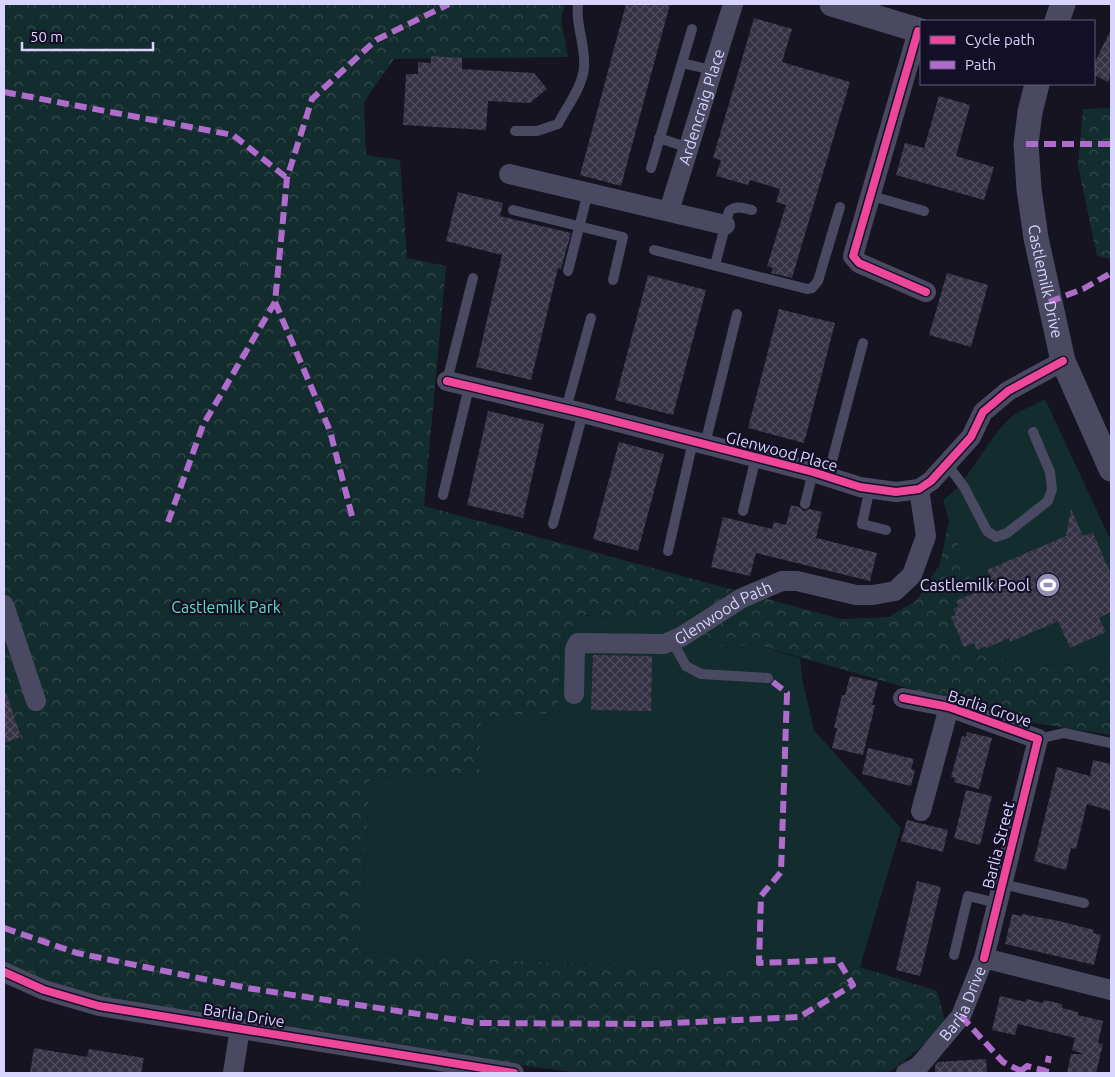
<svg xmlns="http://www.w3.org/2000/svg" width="1115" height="1077" font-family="Ubuntu,sans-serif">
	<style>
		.green { fill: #132c2d }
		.forest { fill: url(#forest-crowns) }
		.building { fill: url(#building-cross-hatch) }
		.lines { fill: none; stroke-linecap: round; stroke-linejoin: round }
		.service { stroke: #4a4962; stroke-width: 10 }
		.minor { stroke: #4a4962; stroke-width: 20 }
		.tertiary { stroke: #4a4962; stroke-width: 25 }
		.quiet { stroke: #b06ccc; stroke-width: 6; stroke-dasharray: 12 6; stroke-linecap: butt }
		.cycleway-casing { stroke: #130f26; stroke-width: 11 }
		.cycleway { stroke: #ed469a; stroke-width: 8 }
		.labels { text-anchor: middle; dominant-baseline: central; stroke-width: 4.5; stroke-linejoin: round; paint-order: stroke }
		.street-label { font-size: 16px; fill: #d9d4ff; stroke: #130f26 }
		.poi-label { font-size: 16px; fill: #d9d4ff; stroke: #130f26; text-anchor: end }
		.park-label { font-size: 16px; fill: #5fe0c0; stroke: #130f26 }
	</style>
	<defs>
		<pattern id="forest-crowns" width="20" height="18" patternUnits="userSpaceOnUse" patternTransform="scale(1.25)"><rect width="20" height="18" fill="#132c2d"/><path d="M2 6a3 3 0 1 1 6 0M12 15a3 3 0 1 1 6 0" fill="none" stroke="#354a4c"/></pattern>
		<pattern id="building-cross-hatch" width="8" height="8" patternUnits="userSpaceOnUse" patternTransform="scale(1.25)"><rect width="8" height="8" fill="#343243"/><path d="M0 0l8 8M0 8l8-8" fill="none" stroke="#514f5f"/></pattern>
	</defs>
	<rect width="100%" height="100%" fill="#161421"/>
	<path class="green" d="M1045,399L1111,541V659L1102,662L1059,665L1022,663L961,650L953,642L946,608L971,576L949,521L943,500C971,480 985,441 1011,417C1020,410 1035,405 1045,399Z
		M582,615L686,622L724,648L754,644L800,658L803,683L814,730L901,828L860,967L540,962L359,952L370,777L478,774L480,717L558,713L561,637Z"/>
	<path class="forest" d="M4,4H565L561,19L568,57L394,59L364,102L366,155L400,160L407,258L446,266L424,506L841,619L889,617L917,600L940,564L949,521L971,576L946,608L953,642L961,650L1022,663L1059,665L1102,662L1111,659V735L1026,722L754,644L724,648L686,622L582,615L561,637L558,713L481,717L479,774L370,777L359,952L540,962L860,967L937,991L946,1025L896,1068L886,1073H580L473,1059L95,1000L4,967Z
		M1111,108V259L1097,256L1078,166L1083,109Z"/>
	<path class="building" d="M626,4H670L621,186L580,175Z
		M754,18L792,29L782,62L850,82L792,278L771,273L773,268L767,266L786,205L776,202L780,189L750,180L748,185L716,176L721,160L713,158Z
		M1111,29V75L1108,82L1094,75V64Z
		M431,56L462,58V69L534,73L547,89L530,103L488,101L486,130L403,125L406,74H418V62L431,63Z
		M939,96L970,105L956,156L994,167L984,200L896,175L905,143L924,148Z
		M458,192L503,203L500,216L571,233L561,269L558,268L531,380L476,367L502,255L446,241Z
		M947,273L988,285L971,347L929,335Z
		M648,275L706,290L673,415L615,400Z
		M779,309L835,323L804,443L748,428Z
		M488,411L544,424L523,518L467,505Z
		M619,442L664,454L638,551L593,539Z
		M791,505L799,507L804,511L809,509L822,512L816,538L877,553L870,581L756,553L750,576L711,567L723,517L772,529L774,522L786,525Z
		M1071,509L1083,536L1093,533L1111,574V612L1099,618L1106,632L1070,648L1058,621L1010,642L1009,638L986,648L985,646L977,650L974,643L964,647L951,617L956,615L953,609L959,607L956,601L985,588L983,583L991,579L987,570L1066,536Z
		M593,655L652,656L651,711L591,710Z
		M850,676L878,682L872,705H875L863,755L832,748L837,728H834L842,695H845Z
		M4,693H6L21,737L4,743Z
		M967,732L992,738L979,789L954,782L955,778L951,777L962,736L966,737Z
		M868,748L914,759L911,769L915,770L911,786L862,774Z
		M1093,760L1111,764V811L1087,804L1076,849L1071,848L1066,870L1034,861L1057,767L1090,776Z
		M966,790L992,796L980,845L954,838Z
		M907,820L948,830L943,852L901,841Z
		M917,881L941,887L920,976L896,970Z
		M1012,914L1022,916V914L1059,921L1094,930L1093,933L1101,935L1094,965L1005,944Z
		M1000,996L1026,1002V999L1043,1003L1044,1000L1062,1004V1008L1078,1012V1015L1103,1021L1098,1043L1103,1044L1096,1073H1067L1071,1054H1084L1072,1050L1075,1038L1018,1024L1015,1035L992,1030Z
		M34,1048L87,1057L89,1049L144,1058L141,1073H30Z
		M986,1059L987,1073H935V1066L938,1062Z"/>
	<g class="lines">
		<path class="service" d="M682,63L712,70
			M515,131H537L558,124C567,106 583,86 584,67C586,46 575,24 578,4
			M659,138L689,148
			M651,168L692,29
			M872,196L924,211
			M513,210L623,237L613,280
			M654,250L807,289L812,288L818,281L840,207
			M715,265L729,211C736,205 744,208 752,210
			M568,271L588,192
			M447,381L473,278
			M566,409L591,318
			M705,444L737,314
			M947,464L964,487L987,531L996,537L1007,533L1048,501L1052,489L1050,472L1033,432
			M828,476L863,343
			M870,488L862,524L886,530
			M443,495L469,387
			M805,504L813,472
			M743,511L756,457
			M553,524L583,413
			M668,551L693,441
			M672,641L686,666L701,674L768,678
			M1038,739L1064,733L1111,743
			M1002,884L1084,903
			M954,955L968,896L997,903"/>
		<g class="minor">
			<path d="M918,31L853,256L859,263L926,292"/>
			<path d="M509,174L725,225"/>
			<path id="s1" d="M669,211L733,4"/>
			<path d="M447,381L583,413L813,472L860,487L896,492L919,489L931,481L971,437L983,412L1008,391L1063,361"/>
			<path d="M4,605L36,701"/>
			<path id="s2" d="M574,694L575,649L578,643L664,644L681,637L742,598L782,581H797L856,595H873L895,591L912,575L926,536L919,489"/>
			<path d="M903,698L949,707L1038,739L984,958"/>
			<path d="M921,811L949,707"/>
			<path d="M4,972L44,990L99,1006L514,1073"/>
			<path d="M233,1073L240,1028"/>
			<path id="s3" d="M906,1073L919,1066L961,1016L984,958L1111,990"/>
		</g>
		<g class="tertiary">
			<path d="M832,4L921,31"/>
			<path d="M1057,21L1063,4"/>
			<path id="s4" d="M1037,84L1030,112L1026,144L1029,189L1036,238L1063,361L1111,469"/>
		</g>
		<path class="quiet" d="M4,92L233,135L287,178
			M1026,144H1111
			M275,302L330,431L353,520
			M1049,302L1083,289L1111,273
			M168,522L203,425L275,302L287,178L312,99L376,40L449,4
			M4,928L77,953L247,988L477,1023L653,1024L799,1017L853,985L838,960L759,963L761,896L781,872L787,693L768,678
			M961,1016L1003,1062L1021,1071V1073
			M1021,1071L1027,1066L1046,1071L1049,1056"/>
		<g class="cycleway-casing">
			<path id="cycleway" d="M918,31L853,256L859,263L926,292
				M447,381L583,413L813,472L860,487L896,492L919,489L931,481L971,437L983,412L1008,391L1063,361
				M903,698L949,707L1038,739L984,958
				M4,972L44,990L99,1006L514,1073"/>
		</g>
		<use href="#cycleway" class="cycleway"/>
	</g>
	<defs>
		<g id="stadium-disc" transform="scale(1.25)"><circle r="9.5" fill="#9591b1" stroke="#130f26"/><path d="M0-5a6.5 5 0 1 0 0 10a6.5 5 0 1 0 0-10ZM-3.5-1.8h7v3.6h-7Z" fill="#fff"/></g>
	</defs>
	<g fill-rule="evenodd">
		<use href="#stadium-disc" x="1048" y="585"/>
	</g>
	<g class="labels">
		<g class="street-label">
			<text stroke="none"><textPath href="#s1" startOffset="109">Ardencraig Place</textPath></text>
			<text stroke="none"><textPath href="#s4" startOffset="200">Castlemilk Drive</textPath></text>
			<text transform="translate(782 451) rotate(15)">Glenwood Place</text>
			<text stroke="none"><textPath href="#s2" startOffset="205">Glenwood Path</textPath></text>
			<text transform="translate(990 708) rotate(18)">Barlia Grove</text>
			<text transform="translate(998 845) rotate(-76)">Barlia Street</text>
			<text stroke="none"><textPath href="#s3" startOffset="92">Barlia Drive</textPath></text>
			<text transform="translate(244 1015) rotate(9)">Barlia Drive</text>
		</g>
		<g class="poi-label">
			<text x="1030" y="585">Castlemilk Pool</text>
		</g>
		<g class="park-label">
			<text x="226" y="607">Castlemilk Park</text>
		</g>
	</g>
	<rect width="1115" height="1077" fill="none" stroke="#d9d4ff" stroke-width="10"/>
	<rect x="920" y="20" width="175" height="65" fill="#130f26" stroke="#625e7d"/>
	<rect x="930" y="36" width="25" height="8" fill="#ed469a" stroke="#625e7d"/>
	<text x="965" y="45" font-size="15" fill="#d9d4ff">Cycle path</text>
	<rect x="930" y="61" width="25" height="8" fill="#b06ccc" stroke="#625e7d"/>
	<text x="965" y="70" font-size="15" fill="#d9d4ff">Path</text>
	<path d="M22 42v8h131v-8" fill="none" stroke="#d9d4ff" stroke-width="2.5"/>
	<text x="30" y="42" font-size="15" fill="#d9d4ff" stroke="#130f26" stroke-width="4" paint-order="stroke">50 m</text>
</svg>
